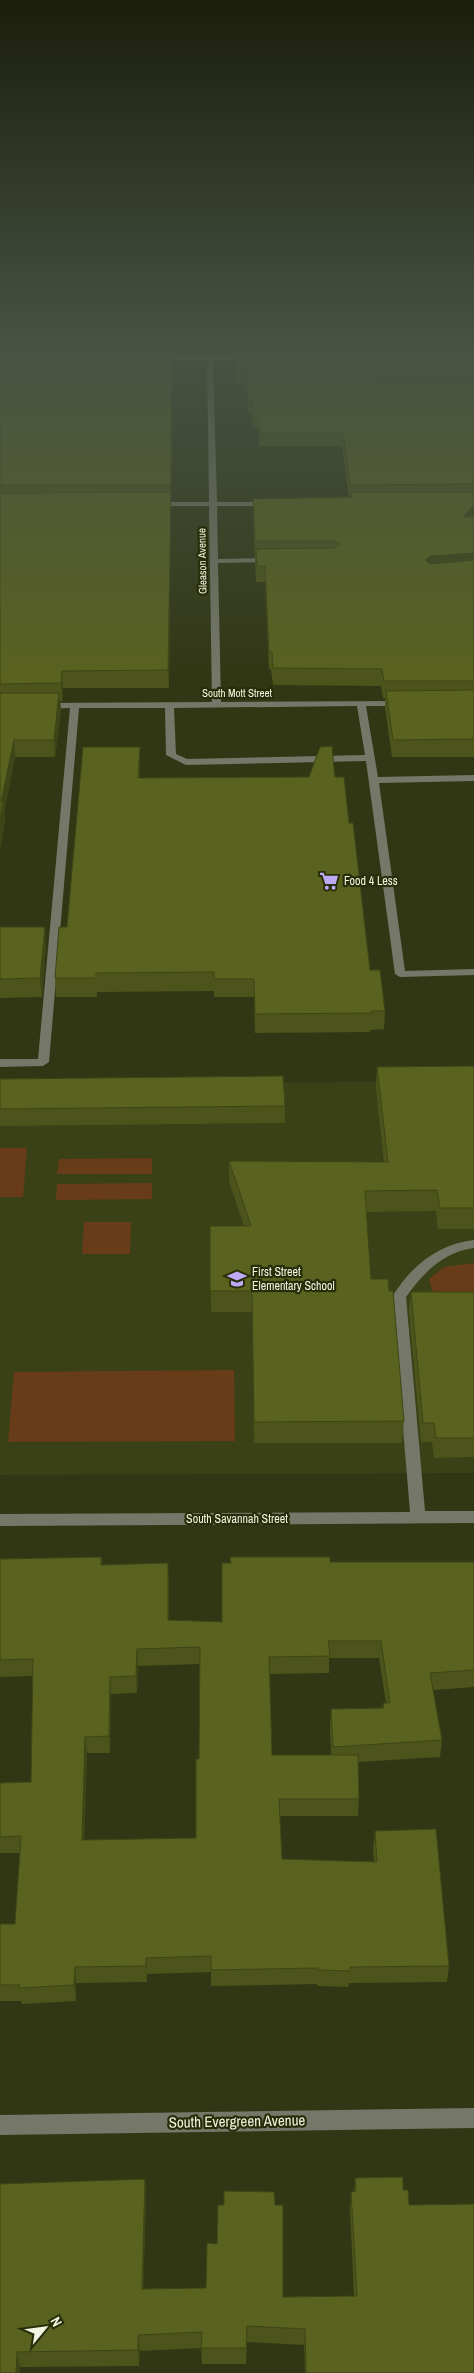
<svg xmlns="http://www.w3.org/2000/svg" width="474" height="2373" font-family="'Archivo Narrow',sans-serif">
	<style>
		.built { fill: #3a4116 }
		.green { fill: #683c19 }
		.lines { fill: none; stroke-linecap: round; stroke-linejoin: round }
		.minor { fill: #757868; fill-rule: evenodd }
		.wall { fill: #4d541b; fill-rule: evenodd }
		.shaded-wall { fill: #3e4516 }
		.building { fill: #59621f; stroke: #3e4516; fill-rule: evenodd }
		.labels { text-anchor: middle; dominant-baseline: central; stroke-width: 4.5; stroke-linejoin: round; paint-order: stroke }
		.far-street-label { font-size: 11px; fill: #f0f4e0; stroke: #282d09 }
		.poi-label { font-size: 12px; fill: #f0f4e0; stroke: #282d09; text-anchor: start }
		.street-label { font-size: 12px; fill: #f0f4e0; stroke: #282d09 }
		.near-street-label { font-size: 15px; fill: #f0f4e0; stroke: #282d09 }
	</style>
	<rect width="100%" height="100%" fill="#313714"/>
	<path class="built" d="M474,1081V1473L0,1475V1085Z"/>
	<path class="green" d="M0,1148H27L23,1197H0Z
		M152,1158V1174H57L59,1159Z
		M152,1183V1199L56,1200L57,1184Z
		M84,1222H131L130,1254H82Z
		M474,1263V1304L456,1306L432,1290L429,1279L444,1267Z
		M234,1370L235,1441L8,1442L14,1372Z"/>
	<g class="lines">
		<path class="minor" d="M252,356L255,358L254,359L213,360L217,502H269L273,504L269,506H217L218,559L271,558L275,560L271,562L218,563L221,702L405,701V705L402,706H366L378,777L474,775V781L379,783L405,971L474,969V975L400,977L395,974L366,761L186,765L166,755L165,708H79L49,1062L43,1066L0,1067V1059H38L70,708L44,709L39,706L44,703L212,702L209,506H154L150,504L154,502H209L207,360H157L154,358L157,356ZM357,706L365,755L187,759L176,754L174,708Z
			M474,1240V1248C443,1252 423,1273 406,1297L425,1511H474V1523L0,1526V1514L410,1512L392,1297C411,1266 438,1244 474,1240Z
			M474,2108V2128L0,2135V2115Z"/>
	</g>
	<path class="wall" d="M9,346H173L172,354L171,500L169,688H63L62,701H60L61,710L55,757H15L4,813L5,820L0,851V353L6,351L9,349Z
		M228,346H469L474,354V757H392L385,708V698H383L381,686L273,685L271,669H269L265,582H256L253,514V499L349,497L342,446H259V430L253,427L252,412H248L246,383H236L233,347Z
		M140,747V778L335,777L349,823L370,970L385,1011L384,1029L370,1030V1032L255,1033L254,997H214V991L97,992V997H56L55,978L67,927Z
		M0,927L46,946L42,997L0,998Z
		M474,1066V1229H438L436,1211L366,1212L371,1279L404,1421L402,1443H254L252,1312H211L210,1226H244L229,1181V1161L384,1162L376,1088L377,1067Z
		M0,1079L285,1106V1123L0,1126Z
		M411,1292H474V1457L434,1458L432,1442H421L409,1312Z
		M101,1557L102,1565L169,1580V1620L222,1622L330,1562H474V1687L433,1690L442,1740L440,1757L358,1762L359,1799L358,1816H280L282,1859L374,1862L373,1848L375,1831L449,1966L447,1982L349,1983L348,1987L317,1986V1984L211,1986V1972L147,1974V1982L76,1983V2001L22,2004L21,2001H0V1924H15L20,1853H0V1783L31,1782L33,1676L0,1677V1559ZM329,1658H379L386,1703H383L382,1709H331L330,1726L331,1755H272L270,1674L329,1673ZM200,1664L199,1759L196,1838L84,1840L87,1753H110L111,1694L137,1693L138,1666Z
		M355,2178L403,2190L474,2373H305L304,2345L247,2342L246,2364H202L201,2348L140,2351L139,2366L20,2367V2373H0L145,2179L146,2197L143,2289L206,2288L217,2244L275,2205L283,2297L354,2296L350,2209L351,2192L354,2191Z"/>
	<path class="shaded-wall" d="M380,376L379,390L375,379Z
		M171,492V508L169,688L168,670Z
		M474,505V519L463,517Z
		M474,553V568L430,572L425,560L431,556Z
		M62,671L63,688L62,701L61,683Z
		M59,693L61,710L55,757L54,740Z
		M14,740L15,757L4,813L5,820L0,851V822L1,802Z
		M140,747V764L139,796L138,778Z
		M45,927L46,946L42,997L40,978Z
		M168,1563L169,1580V1637L168,1620Z
		M137,1649L138,1666L137,1693L136,1676Z
		M110,1677L111,1694L110,1753L109,1736Z
		M85,1737L87,1753L84,1856L82,1840Z
		M146,1958L147,1974V1982L146,1966Z
		M75,1967L76,1983V2001L74,1985Z
		M145,2179L146,2197L143,2305L142,2289Z
		M138,2335L140,2351L139,2366L138,2350Z
		M17,2352L20,2367V2373H16Z"/>
	<path class="building" d="M472,347L474,354V374L380,376L375,379L379,384L474,382V484L350,485L343,432H260L259,416L253,412L252,398H248L246,369L236,370L234,348Z
		M172,348L171,485H0V351H6L7,349Z
		M171,492L168,670L62,671L61,683L0,684V493Z
		M351,492H474V505L463,517H474V553L431,556L425,560L430,564L474,560V681H384L382,669L273,668L272,652H269L265,566H257L256,549L335,548L340,544L334,541H255L253,499L352,497Z
		M474,690V739L393,740L386,691Z
		M0,693H59L54,740H14L1,802H3L0,822Z
		M332,746L335,777H344L349,823H353L370,970H380L385,1011H371V1013L255,1014L254,979H214V972L96,973V978H55L59,927H67L83,747H140L138,778L309,777L320,747Z
		M0,927H45L40,978L0,979Z
		M474,1066V1208H440L437,1190L365,1191L371,1279H388L389,1291H393L404,1421L254,1422L252,1291H210V1226H251L229,1161L388,1162L377,1067Z
		M283,1076L285,1106L0,1109V1079Z
		M411,1292H474V1438H436L434,1423H423Z
		M101,1557V1565L168,1563V1620L222,1622V1563H231L230,1557H330V1562H474V1670L430,1673L442,1740L333,1747L331,1709L384,1708L383,1703H390L381,1641H328L330,1656L269,1657L272,1755H358L359,1799H279L282,1859L377,1862L375,1831L436,1829L449,1966L350,1967V1971L318,1970V1968L211,1970V1956L146,1958V1966L75,1967L74,1985L19,1988L20,1985H0V1924H15L21,1836L0,1837V1783L31,1782L33,1659L0,1660V1559ZM200,1647L199,1759H196V1838L82,1840L85,1737L109,1736L110,1677L136,1676L137,1649Z
		M403,2177V2190H408L409,2205L474,2204V2373H306L305,2329L247,2326L246,2348H201L202,2332L138,2335V2350L17,2352L16,2373H0V2184L145,2179L142,2289L206,2288L207,2243L217,2244L218,2205H224V2191L274,2192L275,2205H283V2297L357,2296L351,2192L356,2191L355,2178Z"/>
	<linearGradient id="sky" x2="0" y2="1"><stop stop-color="#1b1e0b"/><stop offset="0.51" stop-color="#485345"/><stop offset="1" stop-color="#485345" stop-opacity="0"/></linearGradient>
	<rect width="474" height="679" fill="url(#sky)"/>
	<defs>
		<g id="supermarket-bare" transform="scale(1.5)"><path d="M-6-5.5h2.5l.6 2H6L4.5 2H-2.5L-4.4-4H-6ZM-1.5 3.2a1.3 1.3 0 1 0 .1 0ZM3 3.2a1.3 1.3 0 1 0 .1 0Z" fill="#bea9f4" stroke="#282d09" stroke-width="2.5" paint-order="stroke"/></g>
		<g id="school-bare" transform="scale(1.5)"><path d="M0-5L7-2L0 1L-7-2ZM-4 1L0 2.5L4 1V4Q0 6-4 4Z" fill="#bea9f4" stroke="#282d09" stroke-width="2.5" paint-order="stroke"/></g>
	</defs>
	<g fill-rule="evenodd">
		<use href="#supermarket-bare" x="329" y="881"/>
		<use href="#school-bare" x="237" y="1279"/>
	</g>
	<g class="labels">
		<g class="far-street-label">
			<text transform="translate(202 561) rotate(-91)">Gleason Avenue</text>
			<text x="237" y="693">South Mott Street</text>
		</g>
		<g class="poi-label">
			<text x="344" y="881">Food 4 Less</text>
			<text x="252" y="1272">First Street<tspan x="252" dy="14">Elementary School</tspan></text>
		</g>
		<g class="street-label">
			<text x="237" y="1519">South Savannah Street</text>
		</g>
		<g class="near-street-label">
			<text transform="translate(237 2121) rotate(-1)">South Evergreen Avenue</text>
		</g>
	</g>
	<g transform="translate(45 2328) rotate(61)" stroke="#282d09" stroke-width="4" paint-order="stroke">
	<path d="M0-4L9 19L0 12L-9 19Z" fill="#f0f4e0"/>
	<text y="-8" font-size="14" font-weight="bold" text-anchor="middle" fill="#f0f4e0">N</text>
	</g>
</svg>
